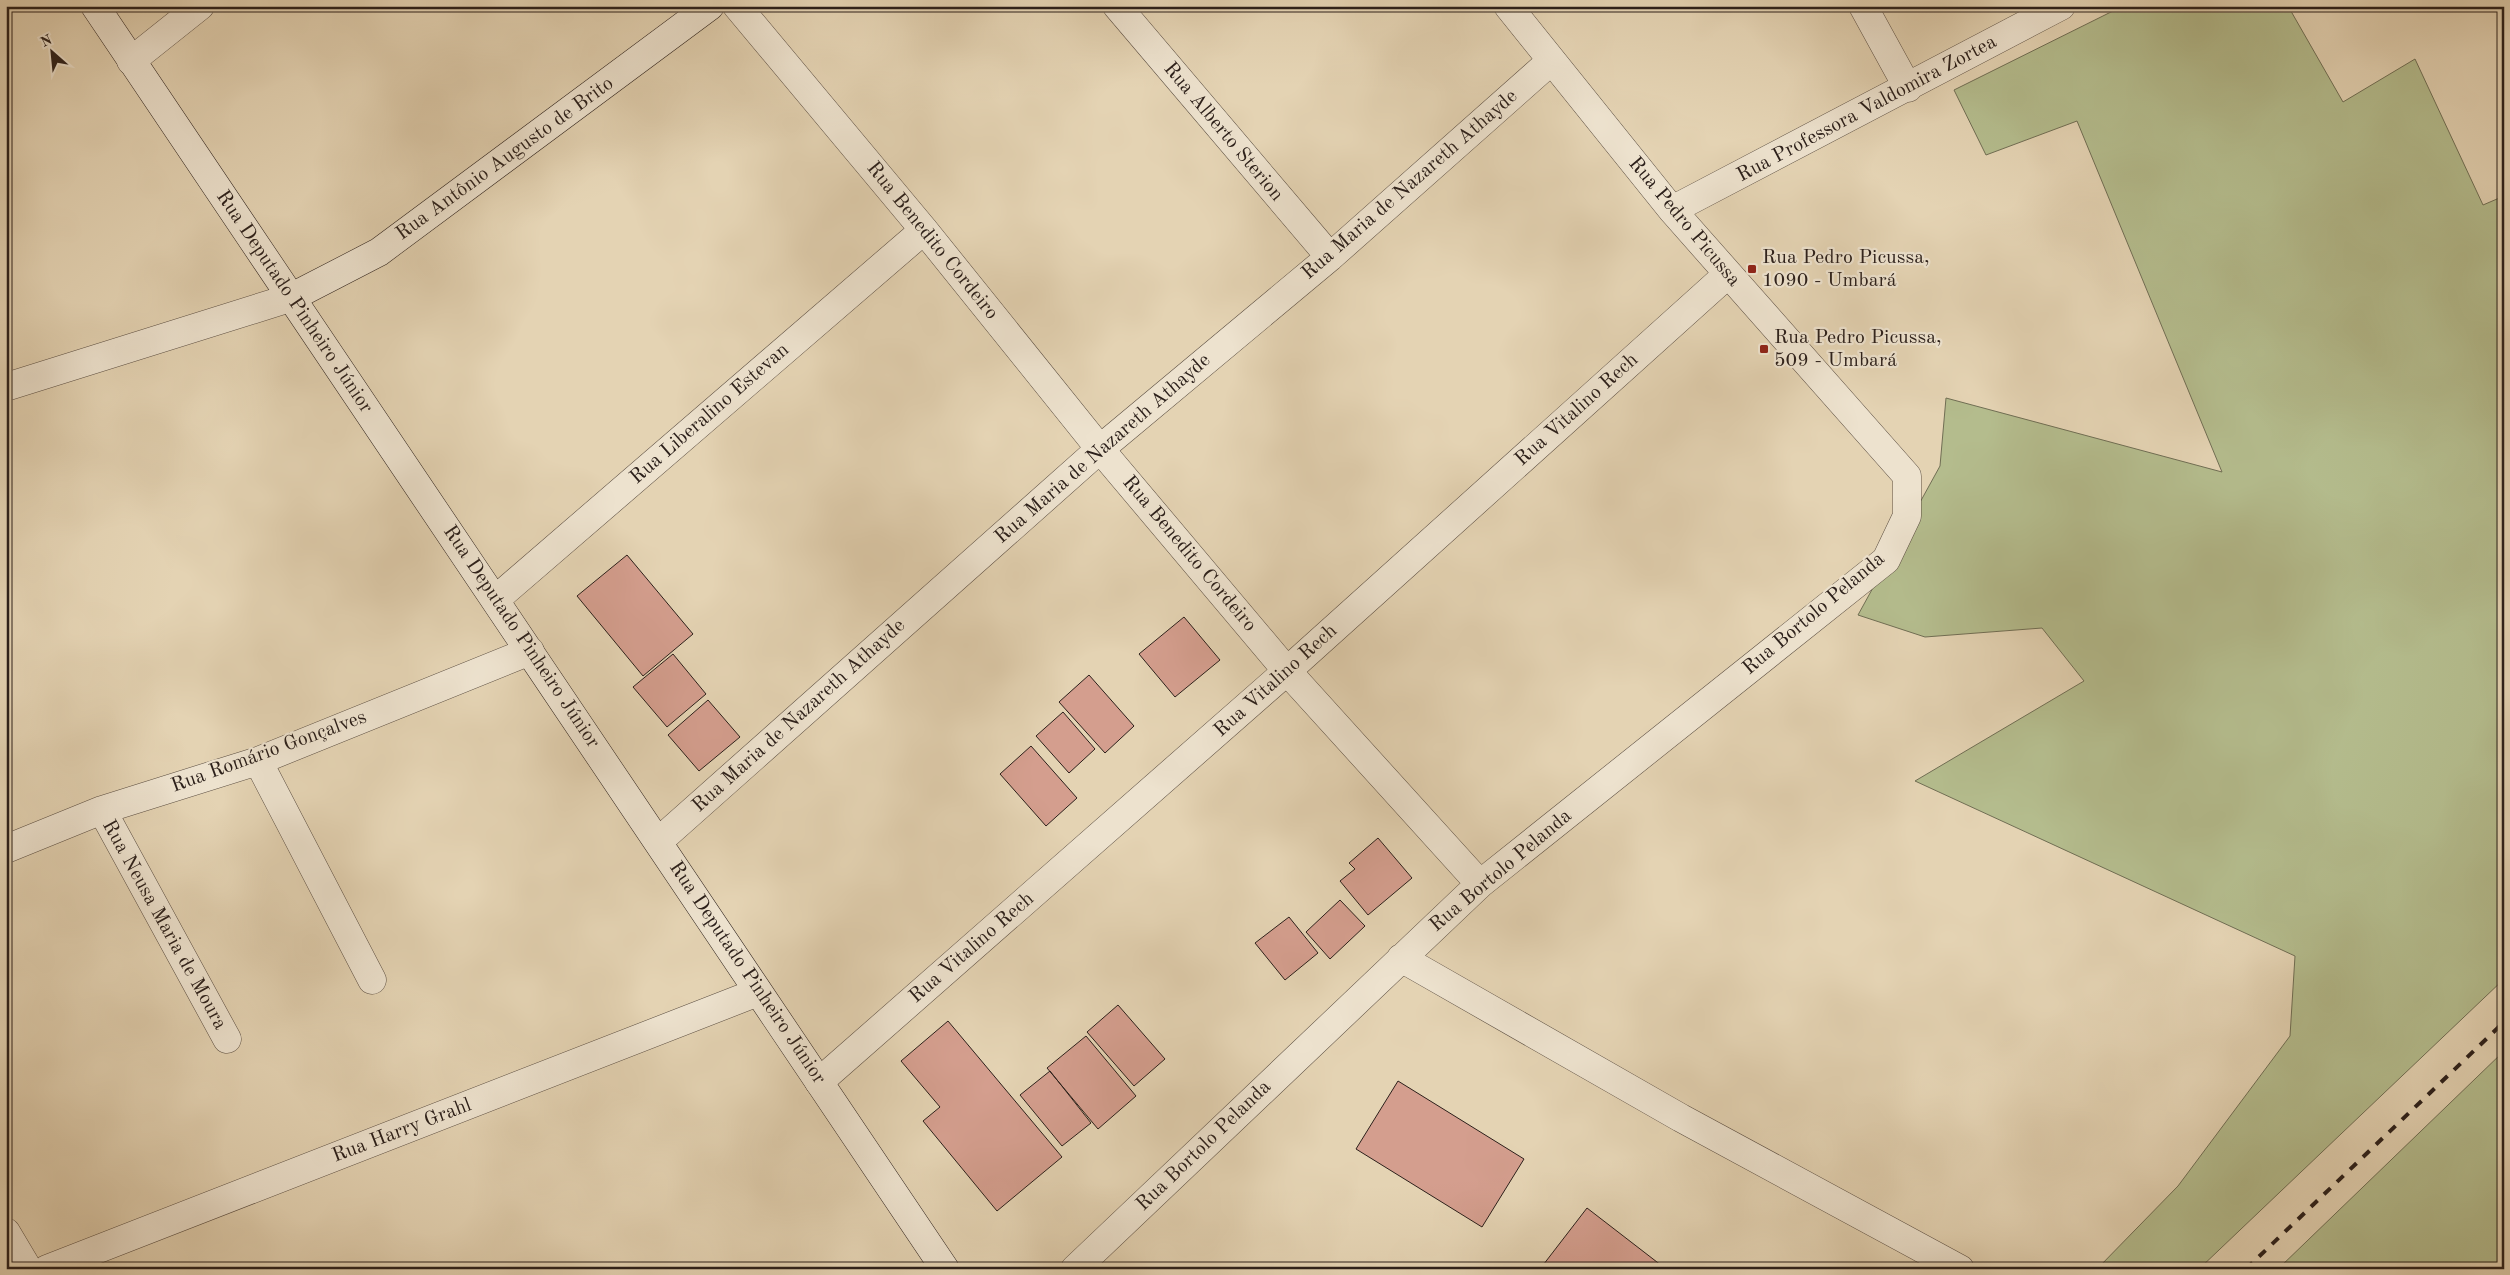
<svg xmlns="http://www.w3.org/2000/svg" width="2510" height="1275" font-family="'Old Standard TT',serif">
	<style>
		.green { fill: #b4bc8d; stroke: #706e54 }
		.building { fill: #d49e8e; stroke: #2c201b }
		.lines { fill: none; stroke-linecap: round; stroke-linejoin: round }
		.street-casing { stroke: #5a4d41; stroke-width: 29 }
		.secondary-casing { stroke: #2c201b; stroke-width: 29 }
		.street { stroke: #ede2ce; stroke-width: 28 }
		.secondary { stroke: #ede2ce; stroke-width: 28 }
		.rail { stroke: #2c201b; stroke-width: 4; stroke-dasharray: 9 9; stroke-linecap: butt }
		.poi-dot { fill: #8f2418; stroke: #ede2ce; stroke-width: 2 }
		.labels { text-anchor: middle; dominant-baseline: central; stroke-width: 4.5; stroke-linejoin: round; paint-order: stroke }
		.street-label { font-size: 20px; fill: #2c201b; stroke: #ede2ce }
		.poi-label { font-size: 20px; fill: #2c201b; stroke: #ede2ce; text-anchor: start }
	</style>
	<rect width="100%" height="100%" fill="#e4d3b3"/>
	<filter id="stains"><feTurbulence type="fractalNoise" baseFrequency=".004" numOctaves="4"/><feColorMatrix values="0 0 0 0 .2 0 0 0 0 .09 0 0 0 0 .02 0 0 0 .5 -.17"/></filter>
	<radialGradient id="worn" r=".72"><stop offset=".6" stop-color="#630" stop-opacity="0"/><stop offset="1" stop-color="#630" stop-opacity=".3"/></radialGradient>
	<path class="green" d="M2123,6H2288L2343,102L2415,59L2483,205L2504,196V979L2199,1269H2097L2178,1186L2290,1036L2295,956L1915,781L2084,681L2042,628L1925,637L1858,615L1940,466L1946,398L2222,472L2077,121L1986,155L1954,90Z
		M2504,1051V1269H2278Z"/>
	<path class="building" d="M627,555L693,634L643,676L577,596Z
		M1184,617L1220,660L1175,697L1139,654Z
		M673,654L706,694L667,727L633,687Z
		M1089,675L1134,726L1105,753L1059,702Z
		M708,700L740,737L699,771L668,735Z
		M1063,712L1095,749L1069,773L1036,736Z
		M1031,746L1077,798L1046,826L1000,774Z
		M1378,838L1412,878L1368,915L1340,881L1355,869L1349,863Z
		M1340,900L1365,926L1330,959L1306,932Z
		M1289,917L1318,953L1285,980L1255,943Z
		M1118,1005L1165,1059L1134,1086L1087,1032Z
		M948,1021L1062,1157L997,1211L923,1121L940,1107L901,1061Z
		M1086,1036L1136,1096L1098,1129L1047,1068Z
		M1050,1071L1091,1123L1062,1146L1020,1095Z
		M1398,1081L1524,1159L1482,1227L1356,1149Z
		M1587,1208L1666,1269H1540Z"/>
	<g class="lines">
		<g class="street-casing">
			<path id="street" d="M737,6L924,230L1100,449L1287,671L1480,884
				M1117,6L1330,257
				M1863,6L1908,88
				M131,61L200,6
				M1672,210L2061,6
				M6,387L290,298
				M496,599L924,230
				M258,761L372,980
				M102,810L227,1039
				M659,841L1100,449L1330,257L1551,61
				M6,849L102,810L258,761L530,651
				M1401,958L1681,1118L1960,1269
				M819,1082L1287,671L1728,274
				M6,1232L28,1269
				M47,1269L758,992
				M1075,1269L1480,884L1886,560L1907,516V476L1672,210L1508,6"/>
		</g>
		<g class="secondary-casing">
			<path id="secondary" d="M95,6L945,1269
				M290,298L379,252L710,6"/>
		</g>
		<use href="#street" class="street"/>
		<use href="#secondary" class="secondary"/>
		<path class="rail" d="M2246,1269L2504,1022"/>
	</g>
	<g class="poi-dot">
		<rect x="1747" y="264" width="10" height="10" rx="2.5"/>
		<rect x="1759" y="344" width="10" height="10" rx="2.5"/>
	</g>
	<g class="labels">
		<g class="street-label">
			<text transform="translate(1867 109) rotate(-28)">Rua Professora Valdomira Zortea</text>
			<text transform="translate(1223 132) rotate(50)">Rua Alberto Sterion</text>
			<text transform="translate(505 159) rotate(-36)">Rua Antônio Augusto de Brito</text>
			<text transform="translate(1410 185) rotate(-41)">Rua Maria de Nazareth Athayde</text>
			<text transform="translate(1684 222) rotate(50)">Rua Pedro Picussa</text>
			<text transform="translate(932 241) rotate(51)">Rua Benedito Cordeiro</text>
			<text transform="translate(294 302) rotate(56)">Rua Deputado Pinheiro Júnior</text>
			<text transform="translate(1577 410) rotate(-42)">Rua Vitalino Rech</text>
			<text transform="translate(710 414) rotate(-41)">Rua Liberalino Estevan</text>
			<text transform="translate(1103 449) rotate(-41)">Rua Maria de Nazareth Athayde</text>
			<text transform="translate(1189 554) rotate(50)">Rua Benedito Cordeiro</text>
			<text transform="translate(1814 614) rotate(-40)">Rua Bortolo Pelanda</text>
			<text transform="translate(521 637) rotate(56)">Rua Deputado Pinheiro Júnior</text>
			<text transform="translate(1276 681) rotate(-42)">Rua Vitalino Rech</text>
			<text transform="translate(799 716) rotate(-42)">Rua Maria de Nazareth Athayde</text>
			<text transform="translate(269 752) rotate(-20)">Rua Romário Gonçalves</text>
			<text transform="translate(1501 871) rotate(-40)">Rua Bortolo Pelanda</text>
			<text transform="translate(164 925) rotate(61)">Rua Neusa Maria de Moura</text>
			<text transform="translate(972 948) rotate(-41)">Rua Vitalino Rech</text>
			<text transform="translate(747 973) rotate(56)">Rua Deputado Pinheiro Júnior</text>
			<text transform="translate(402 1131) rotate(-21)">Rua Harry Grahl</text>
			<text transform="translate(1204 1146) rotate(-44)">Rua Bortolo Pelanda</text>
		</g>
		<g class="poi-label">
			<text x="1762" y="258">Rua Pedro Picussa,<tspan x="1762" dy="23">1090 - Umbará</tspan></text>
			<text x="1774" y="338">Rua Pedro Picussa,<tspan x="1774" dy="23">509 - Umbará</tspan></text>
		</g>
	</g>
	<rect width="2510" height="1275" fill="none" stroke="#e4d3b3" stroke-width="25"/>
	<rect x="8" y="8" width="2495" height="1260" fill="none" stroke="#2c201b" stroke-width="2.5"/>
	<rect x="12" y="12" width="2485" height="1250" fill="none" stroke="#2c201b"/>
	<g transform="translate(52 52) rotate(333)" stroke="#ede2ce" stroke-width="4" paint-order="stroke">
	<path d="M0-4L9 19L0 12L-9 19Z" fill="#2c201b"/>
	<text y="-8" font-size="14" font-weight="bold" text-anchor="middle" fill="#2c201b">N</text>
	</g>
	<rect width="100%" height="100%" filter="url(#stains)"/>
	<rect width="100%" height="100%" fill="url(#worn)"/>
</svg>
